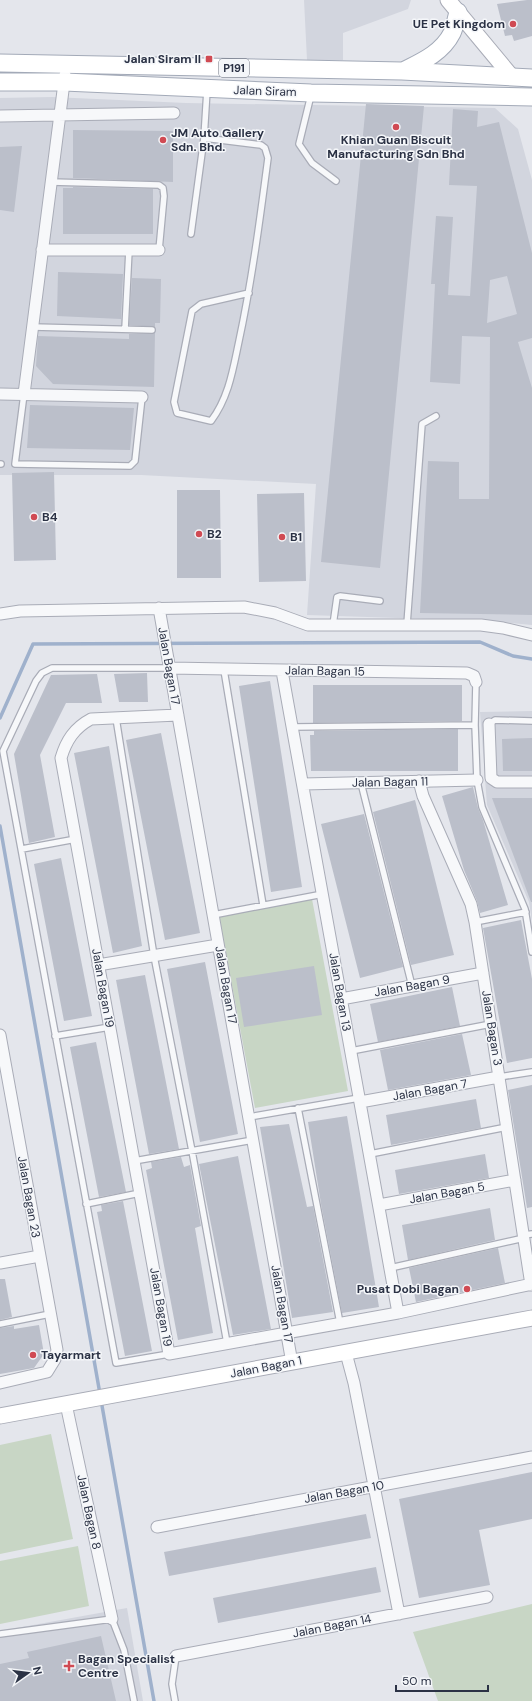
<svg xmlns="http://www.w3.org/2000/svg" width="532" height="1701" font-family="'DM Sans',sans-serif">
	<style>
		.built { fill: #d2d5de }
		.green { fill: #c8d6c5 }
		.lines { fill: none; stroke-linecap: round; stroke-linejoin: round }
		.stream { stroke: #9fb1cc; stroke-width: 3.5 }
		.building { fill: #bbbfca; fill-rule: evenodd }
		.lane-casing { stroke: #a9acb7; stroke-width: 8 }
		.street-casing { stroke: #a9acb7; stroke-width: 13 }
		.secondary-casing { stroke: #a9acb7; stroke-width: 17 }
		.primary-casing { stroke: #a3aab8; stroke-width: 19 }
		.lane { stroke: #f7f8fa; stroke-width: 5.5 }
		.street { stroke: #f7f8fa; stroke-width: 11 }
		.secondary { stroke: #fff; stroke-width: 15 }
		.primary { stroke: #fff; stroke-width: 17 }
		.poi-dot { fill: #d04a53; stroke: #f4f6f9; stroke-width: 1.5 }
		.labels { text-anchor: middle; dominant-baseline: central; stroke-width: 3; stroke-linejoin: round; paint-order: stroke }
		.shield { fill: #f4f6f9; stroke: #676d7b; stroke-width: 1 }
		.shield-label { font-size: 11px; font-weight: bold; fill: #2b3245 }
		.poi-label { font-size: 12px; font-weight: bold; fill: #2b3245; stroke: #f4f6f9; text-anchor: start }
		.street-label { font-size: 12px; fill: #2b3245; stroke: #f4f6f9 }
	</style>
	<rect width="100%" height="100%" fill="#e4e6ec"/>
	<path class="built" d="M304,0H411L408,9L343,33V60H307Z
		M52,97L186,103L495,108L518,129L532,180V625L489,621L307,615L316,484L141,475H0V98Z
		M532,711V922L529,902L487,805L480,712Z
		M127,1608L143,1701H0V1631Z"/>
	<path class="green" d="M312,899L348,1091L255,1108L219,916Z
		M51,1434L73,1539L0,1554V1445Z
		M78,1546L89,1606L0,1624V1561Z
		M532,1604V1701H438L413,1632Z"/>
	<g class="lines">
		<path class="stream" d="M0,718L33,644L480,642L513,656L532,659
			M0,826L100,1394
			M101,1400L154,1701"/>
	</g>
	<path class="building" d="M527,0H532V36L514,41L512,35L505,36L497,4Z
		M366,104L424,106L380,568L321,562Z
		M453,109L478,111L477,127L499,122L532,253V338L518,342L532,388V615L420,613L428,461L459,462V499H489L490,337L462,336L460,384L430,382L435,284H431L436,216L453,217L448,295L470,296L477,186L449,185ZM507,276L517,314L487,323L490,280Z
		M73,130L173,131V182L73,178Z
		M22,146L14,212L0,210V147Z
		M73,187L153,189V234H63V188H73Z
		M58,272L123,274L121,319L57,316Z
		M132,278L161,279L160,323H155V327L129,325Z
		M155,333L154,387L53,384L36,366L38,336L129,339V334Z
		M30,405L134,408L130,450L27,448Z
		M54,472L56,560L14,561L12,473Z
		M177,490H220L221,578H177Z
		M304,493L306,581L259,582L257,494Z
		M147,673L148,702H119L114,674Z
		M97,674L102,703H66L40,755L55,837L29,843L14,754L51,675Z
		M270,681L302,887L271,892L239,686Z
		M313,685H462V721L313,723Z
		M458,729V771H311L310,735H314V731Z
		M161,733L200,933L165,940L126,740Z
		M532,738V771H503L502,739Z
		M109,746L142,946L113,953L74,753Z
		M473,787L478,808L483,820L508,905L480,913L477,901L464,870L442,796Z
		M492,798H532V902H531Z
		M415,800L454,955L411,965L373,812Z
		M364,814L403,967L360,978L321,824Z
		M61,858L92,1016L64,1021L34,864Z
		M521,920L532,979V1058L507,1063L483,928Z
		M205,962L238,1134L200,1142L167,969Z
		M314,966L322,1015L244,1027L236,978Z
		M145,975L179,1149L149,1154L116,980Z
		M452,987L460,1026L378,1042L370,1004Z
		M462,1034L471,1075L388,1090L380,1050Z
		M96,1042L126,1192L99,1197L70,1047Z
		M532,1085V1207L527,1208L508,1090Z
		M476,1099L481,1128L391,1145L386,1115Z
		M347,1116L379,1307L342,1313L321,1204L308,1122Z
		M289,1124L307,1207L313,1206L333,1312L292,1318L260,1127Z
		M485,1154L489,1178L399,1194L395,1170Z
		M238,1156L271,1329L233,1335L199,1164Z
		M181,1157L184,1167L190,1165L201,1226L195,1228L213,1333L178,1340L146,1170L152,1168L151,1162Z
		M123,1201L152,1351L125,1356L97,1212L102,1211L101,1205Z
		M490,1208L495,1240L408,1260L402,1225Z
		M498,1248L505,1283L416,1302L409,1268Z
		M0,1279H5L12,1317L0,1320Z
		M39,1325L44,1354L34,1368L0,1374V1328L14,1326V1329Z
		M532,1472V1519L479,1530L490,1585L419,1598L399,1499Z
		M366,1514L371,1538L169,1576L164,1552Z
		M376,1567L381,1592L218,1623L213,1598Z
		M101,1636L116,1701H0V1664L29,1658L27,1652Z"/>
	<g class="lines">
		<g class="lane-casing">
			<path id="lane" d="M311,95L299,144L312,163L336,181
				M204,138L261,145L265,148L268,158C260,219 252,280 239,341C233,369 229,397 211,421L177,413L174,402L192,311L201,304L249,293
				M51,182L159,185L163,188L164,196L159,250
				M191,234L204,138L207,90
				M33,327L152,330
				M125,329L129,250
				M24,394L15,464L130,466L135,461L142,397
				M0,464H1
				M407,624L422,424L436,416
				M333,625L337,597L340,596L380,601
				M224,670L263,905
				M476,682L475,725L477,780L482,807L525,909L532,952
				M116,718L154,956L192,1151L227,1343
				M489,724L495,720L532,721
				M293,727L475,725
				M361,783L412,986
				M22,849L76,839
				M213,915L323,894
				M475,922L526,912
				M55,1036L110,1027
				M351,1051L491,1024
				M499,1077L532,1072
				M298,1108L340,1323
				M249,1117L359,1098
				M370,1154L507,1127
				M134,1161L253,1140
				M86,1204L140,1193
				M523,1235L532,1234
				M390,1268L524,1238
				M0,1324L50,1314
				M169,1354L116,1363L3,751L36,681L42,673L52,668H170
				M0,1634L112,1619L124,1650L134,1701
				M175,1701L172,1684L176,1656"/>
		</g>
		<g class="street-casing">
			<path id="street" d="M0,116L174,113
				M42,250H159
				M0,394L142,397
				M24,394L65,75
				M159,608L292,1363
				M0,614L20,611L244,607L275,613L308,625H481L503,628L532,635
				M170,668L467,673L474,676L476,682
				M282,671L398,1313
				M178,715L91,719C74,728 66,741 61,758L169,1354L398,1313L532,1284
				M489,724L491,778L497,782H532
				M419,781L423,796L471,904L475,922L531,1285
				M303,784L477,780
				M98,965L218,945
				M341,999L483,973
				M0,1035L57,1350L55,1359L47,1372L0,1383
				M360,1102L499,1077
				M379,1205L515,1180
				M0,1263L40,1256
				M346,1353L354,1383L399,1614
				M66,1404L112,1619
				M157,1527L532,1457
				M176,1656L487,1597"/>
		</g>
		<g class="secondary-casing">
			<path id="secondary" d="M448,0L512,77
				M0,1416L532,1318"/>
		</g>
		<g class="primary-casing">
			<path id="primary" d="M0,63L402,71L532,78
				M403,71C421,62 442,53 452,33C455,27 456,19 458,12
				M0,82H64L311,93L532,97"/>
		</g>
		<use href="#lane" class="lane"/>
		<use href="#street" class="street"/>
		<use href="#secondary" class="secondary"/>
		<use href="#primary" class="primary"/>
	</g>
	<g class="poi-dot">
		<circle cx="513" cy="24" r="4"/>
		<rect x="205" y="55" width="8" height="8" rx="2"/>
		<circle cx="396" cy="127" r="4"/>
		<circle cx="163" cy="140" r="4"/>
		<circle cx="34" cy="517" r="4"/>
		<circle cx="199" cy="534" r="4"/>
		<circle cx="282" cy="537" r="4"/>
		<circle cx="467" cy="1289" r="4"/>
		<circle cx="33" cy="1355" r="4"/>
		<path d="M67 1660h4v4h4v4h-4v4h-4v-4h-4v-4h4z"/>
	</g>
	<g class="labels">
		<rect class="shield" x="219" y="59" width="30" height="18" rx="3"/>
		<g class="shield-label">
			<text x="234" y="68">P191</text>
		</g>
		<g class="poi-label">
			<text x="505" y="24" text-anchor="end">UE Pet Kingdom</text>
			<text x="201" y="59" text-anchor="end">Jalan Siram II</text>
			<text x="171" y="133">JM Auto Gallery<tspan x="171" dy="14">Sdn. Bhd.</tspan></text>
			<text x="396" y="140" text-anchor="middle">Khian Guan Biscuit<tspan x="396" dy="14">Manufacturing Sdn Bhd</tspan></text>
			<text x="42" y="517">B4</text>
			<text x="207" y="534">B2</text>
			<text x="290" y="537">B1</text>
			<text x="459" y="1289" text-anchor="end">Pusat Dobi Bagan</text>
			<text x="41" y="1355">Tayarmart</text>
			<text x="78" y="1659">Bagan Specialist<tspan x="78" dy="14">Centre</tspan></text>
		</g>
		<g class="street-label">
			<text transform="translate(265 91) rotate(2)">Jalan Siram</text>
			<text transform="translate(169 666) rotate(80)">Jalan Bagan 17</text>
			<text transform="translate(325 671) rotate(1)">Jalan Bagan 15</text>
			<text transform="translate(390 782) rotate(-1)">Jalan Bagan 11</text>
			<text transform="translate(226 985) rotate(80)">Jalan Bagan 17</text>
			<text transform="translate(412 986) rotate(-10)">Jalan Bagan 9</text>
			<text transform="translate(103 988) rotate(80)">Jalan Bagan 19</text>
			<text transform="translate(340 992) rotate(80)">Jalan Bagan 13</text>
			<text transform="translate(492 1028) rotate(81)">Jalan Bagan 3</text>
			<text transform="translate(430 1090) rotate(-10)">Jalan Bagan 7</text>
			<text transform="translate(447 1193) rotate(-10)">Jalan Bagan 5</text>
			<text transform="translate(29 1197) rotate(80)">Jalan Bagan 23</text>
			<text transform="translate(282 1304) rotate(80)">Jalan Bagan 17</text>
			<text transform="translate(161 1307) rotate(80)">Jalan Bagan 19</text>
			<text transform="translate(266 1367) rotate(-11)">Jalan Bagan 1</text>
			<text transform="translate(344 1492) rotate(-10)">Jalan Bagan 10</text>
			<text transform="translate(89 1512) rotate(78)">Jalan Bagan 8</text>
			<text transform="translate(332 1626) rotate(-11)">Jalan Bagan 14</text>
		</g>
	</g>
	<g transform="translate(28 1673) rotate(76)" stroke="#f4f6f9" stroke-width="3" paint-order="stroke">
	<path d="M0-3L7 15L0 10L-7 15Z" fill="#2b3245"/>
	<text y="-6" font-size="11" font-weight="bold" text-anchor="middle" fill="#2b3245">N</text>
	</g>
	<path d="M396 1685v6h92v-6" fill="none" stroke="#2b3245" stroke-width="2"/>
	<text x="402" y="1685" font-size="12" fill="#2b3245" stroke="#f4f6f9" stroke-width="3" paint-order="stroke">50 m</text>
</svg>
